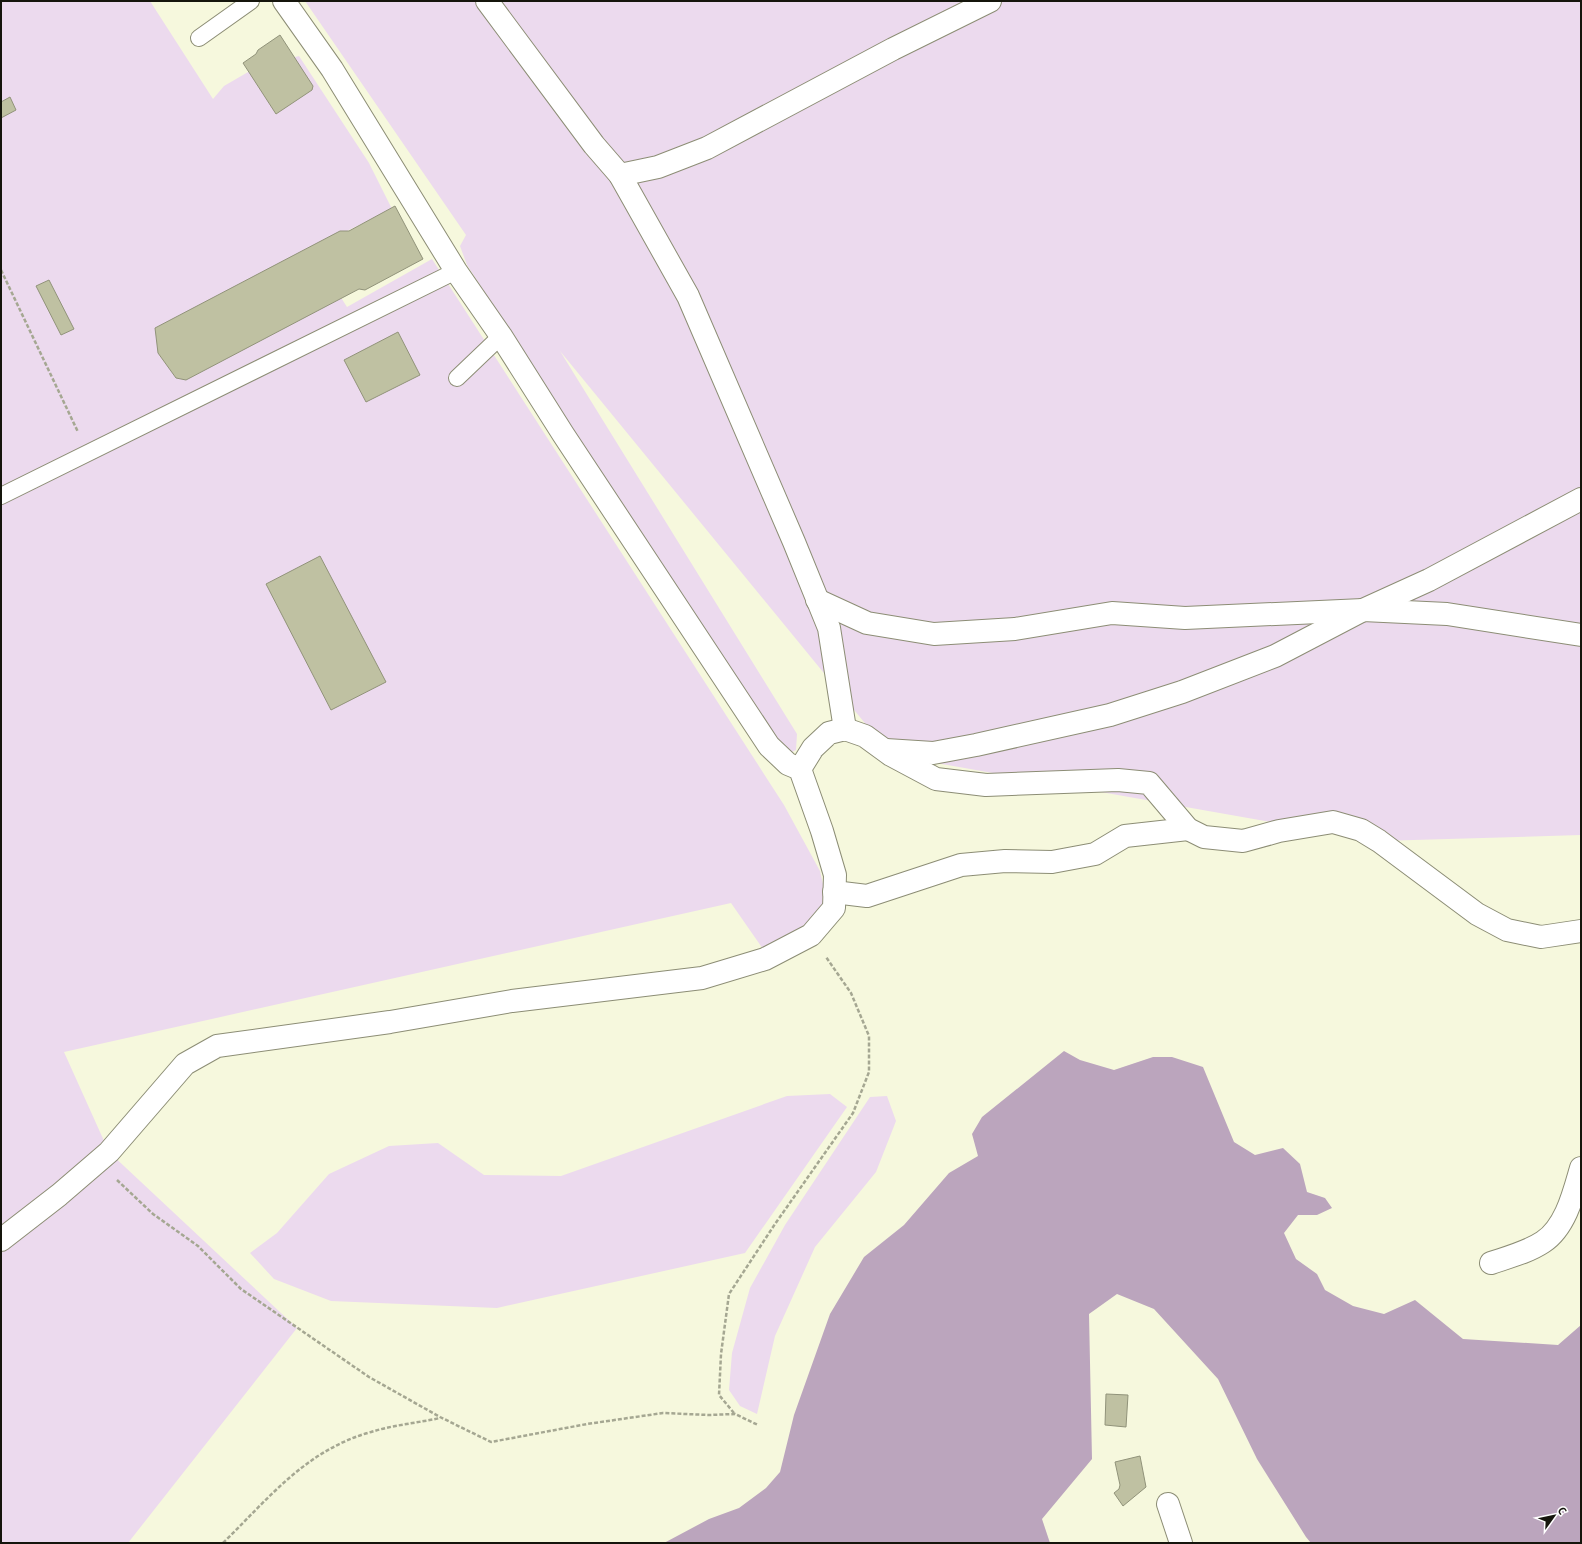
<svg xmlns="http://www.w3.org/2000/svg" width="1582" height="1544" font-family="'PT Sans',sans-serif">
	<rect width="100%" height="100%" fill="#f6f8dd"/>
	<g fill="#ecdaee">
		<path d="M1,1H150L213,99L224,86L255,68L299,56L369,163L392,209L310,249L347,307L432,259L784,805L820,871L825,893L821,912L802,928L763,949L731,903L64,1052L109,1152L297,1328L128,1543H1Z"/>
		<path d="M305,1H1581V835L1379,841L891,755L560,351L797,734L796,750L784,756L467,265L460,246L466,235Z"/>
		<path d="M830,1094L847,1107L745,1253L497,1308L331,1301L274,1279L250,1253L277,1233L329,1174L389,1146L438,1143L484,1175L561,1176L787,1096Z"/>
		<path d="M887,1096L896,1121L876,1172L815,1247L775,1336L757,1414L740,1406L729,1390L732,1353L750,1288L785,1225L870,1097Z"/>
	</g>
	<path fill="#bba5bd" d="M1064,1051L1080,1060L1114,1070L1153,1057H1172L1203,1067L1234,1142L1255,1155L1283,1148L1300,1164L1307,1192L1325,1198L1332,1208L1317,1215H1298L1284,1233L1296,1259L1317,1274L1325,1290L1353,1306L1384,1314L1415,1300L1463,1339L1558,1345L1581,1325V1543H1311L1306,1537L1257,1459L1218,1379L1154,1309L1117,1294L1089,1314L1092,1459L1042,1519L1050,1543H664L709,1519L739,1508L766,1488L780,1472L794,1415L830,1314L864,1257L904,1225L949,1173L978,1156L972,1134L982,1117Z"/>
	<g fill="#bfc1a2" stroke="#91937a">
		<path d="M280,35L313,86L312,90L276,114L243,63L256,54L258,50Z"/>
		<path d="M10,97L16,110L1,118V102Z"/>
		<path d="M395,206L423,259L365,290L359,289L186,380L176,378L158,353L155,328L340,231H349Z"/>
		<path d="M49,280L74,329L61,335L36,286Z"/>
		<path d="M398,332L420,375L366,402L344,360Z"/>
		<path d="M320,556L386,682L331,710L266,584Z"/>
		<path d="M1106,1394L1128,1395L1126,1427L1105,1425Z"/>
		<path d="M1140,1456L1146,1487L1123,1506L1114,1493L1119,1489L1120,1485L1115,1462Z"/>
	</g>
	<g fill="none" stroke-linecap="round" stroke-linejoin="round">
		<defs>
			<g id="service">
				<path d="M199,38L251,1"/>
				<path d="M457,378L501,336"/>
				<path d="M1,496L456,271"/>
			</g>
			<g id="minor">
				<path d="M487,1L594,145L620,175L688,296L794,542L829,628L845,729"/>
				<path d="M620,175L658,167L707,148L893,49L990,1"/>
				<path d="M817,600L867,623L934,634L1015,629L1112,613L1185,618L1363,610L1447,614L1581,635"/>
				<path d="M886,750L933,753L976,745L1110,715L1182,692L1275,656L1363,610L1429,580L1581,499"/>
				<path d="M800,769L813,748L829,733L845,729L865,736L891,755L936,779L986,785L1118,780L1149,783L1188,829L1204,837L1243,841L1279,831L1333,822L1361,830L1379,841L1477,914L1507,930L1541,937L1581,931"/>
				<path d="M834,892L867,896L961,865L1005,861L1052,862L1095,854L1125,836L1188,829"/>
				<path d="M1,1240L59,1195L109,1152L185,1064L217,1046L390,1022L512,1001L702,978L765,959L811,935L834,908L835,875L822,831L800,769L788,764L769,746L563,434L501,336L456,271L332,69L284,1"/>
				<path d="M1491,1263C1509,1257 1528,1252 1543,1242C1566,1227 1574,1192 1581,1168"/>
				<path d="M1168,1504L1181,1543"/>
			</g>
		</defs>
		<use href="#service" stroke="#8c8d75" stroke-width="18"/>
		<use href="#minor" stroke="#8c8d75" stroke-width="24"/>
		<g stroke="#a5a792" stroke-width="2.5" stroke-dasharray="4 2" stroke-linecap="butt">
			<path d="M1,270L78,432"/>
			<path d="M117,1180L153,1214L198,1246L241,1289L369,1377L440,1417L491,1442L587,1424L663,1413L709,1415L735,1414L758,1425"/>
			<path d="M734,1413L719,1395L721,1354L729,1294L775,1224L853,1113L869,1072V1036L851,993L826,957"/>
			<path d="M223,1543C269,1498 306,1450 371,1432C393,1425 417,1423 440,1418"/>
		</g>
		<use href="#service" stroke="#fff" stroke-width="16"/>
		<use href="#minor" stroke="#fff" stroke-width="22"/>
	</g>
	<rect width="1582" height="1544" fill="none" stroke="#15150c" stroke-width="4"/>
	<g transform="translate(1554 1516) rotate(57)" stroke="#ffffff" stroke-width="3" paint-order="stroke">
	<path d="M0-3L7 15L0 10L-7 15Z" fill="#15150c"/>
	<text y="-6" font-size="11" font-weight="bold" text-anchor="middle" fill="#15150c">С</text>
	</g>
</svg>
